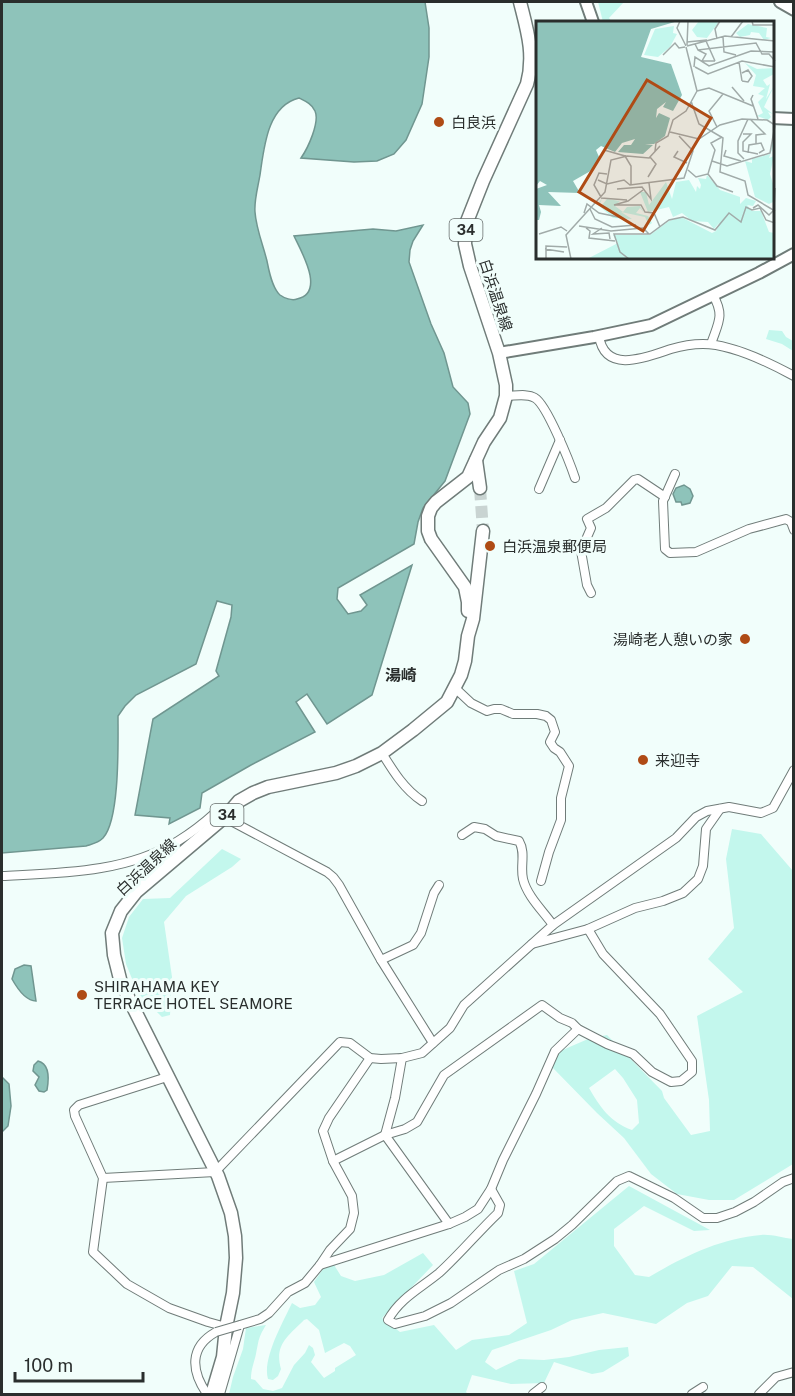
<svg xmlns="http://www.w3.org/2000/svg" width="795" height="1396" font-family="'Public Sans','Noto Sans JP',sans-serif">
	<rect width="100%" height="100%" fill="#f1fefb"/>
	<g fill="#c3f7ed" fill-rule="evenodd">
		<path d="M598,2H624L609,18L612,22H603Z"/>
		<path d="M769,330L782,331L786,337L793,341V351L782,344L766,339Z"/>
		<path d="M732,829L761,834L793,871V1164L734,1200H709L677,1194L651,1174L624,1138L597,1113L552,1067L558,1052L588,1039L607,1035L662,1091L664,1098L691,1135L710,1131L709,1100L697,1016L743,992L708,959L734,928L726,859ZM615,1069L623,1078L637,1100L639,1123L632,1130C610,1122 600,1107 589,1088Z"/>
		<path d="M222,849L241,859L232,867L186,896L164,922L172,977L170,1015L162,1017L148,1003L139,996L126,964L122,938L129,917L143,899L170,898Z"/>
		<path d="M629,1186L710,1230L694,1231L644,1206L614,1229V1246L635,1275L649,1277C683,1257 721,1238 761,1235C771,1234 783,1238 793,1239V1299L753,1267L732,1266L708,1296L687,1303L656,1324L603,1313L572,1320L551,1330L492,1350L485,1362L496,1370L519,1359L544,1360L569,1357L599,1350L628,1347L629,1356L603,1372L592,1374L554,1362L544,1383L511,1384L472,1375L466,1392L468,1394H229L233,1377L243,1349L246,1328L266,1325C258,1338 259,1340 256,1354C254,1363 251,1369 251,1379L255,1380L263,1389L273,1391L282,1388L294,1365L305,1353L309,1345L313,1348L315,1355L311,1362L324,1378L335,1371V1368L356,1355L350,1346L344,1343L325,1353L319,1330L307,1319L304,1320C288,1336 274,1345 281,1369L278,1376L273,1380L268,1379C262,1359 283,1322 292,1303L300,1308L315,1305L321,1297L314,1282L323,1269L334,1265L341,1276L355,1281L384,1275L423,1253L433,1265L382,1318L400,1332L434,1325L456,1350L472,1340L509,1335L527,1323L514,1271L534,1264Z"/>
	</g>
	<g fill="#8ec3ba" stroke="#709690" stroke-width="1.5">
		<path d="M2,2H425L429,28V57L422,104L406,140L394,154L377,161L354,162L301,158C308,148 320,122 315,111C312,104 305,101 299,98C267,106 264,148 260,175C258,187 254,200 255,212C256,228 263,245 267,261C269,271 272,288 280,295C284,298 292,301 297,299C326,293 301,251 294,236L373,229L396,231L423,225L413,241L410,250L409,262L431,324L444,353L453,387L468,403L470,414L445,481L423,508L418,522L414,544L338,588L337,599L348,614L361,611L367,605L360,595L412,565L372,695L327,724L307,694L296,702L315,732L251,765L202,793L200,808L169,824L170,818L135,815L153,719L219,676L216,671L231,617L232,605L217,601L196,664L136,695L125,706L118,716C118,743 120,820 103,838C98,843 92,844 86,846L2,853Z"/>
		<path d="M684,485L690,489L693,496L690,503L682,505L681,502H676L673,494L676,488Z"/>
		<path d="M24,965L31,966L36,1001C26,1001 17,988 12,979L15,969Z"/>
		<path d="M38,1061C50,1064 49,1079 47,1090L44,1092L39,1091L35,1085L39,1077L33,1071L34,1065Z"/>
		<path d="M2,1077L9,1084L11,1106L8,1126L2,1132Z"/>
	</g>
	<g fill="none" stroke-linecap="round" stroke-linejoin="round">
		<path stroke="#c9d4d2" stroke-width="12" stroke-dasharray="12 6" stroke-linecap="butt" d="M480,488L483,531"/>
		<defs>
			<g id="street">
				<path d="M599,336C605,375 647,357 671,349C681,346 693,344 703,344C730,344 770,363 794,376"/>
				<path d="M711,344C718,323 725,316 713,295"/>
				<path d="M506,396C515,396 527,393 535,398C547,405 570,463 575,478"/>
				<path d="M675,474L663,501L665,549L670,553L696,552L749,529L786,519L791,522L794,530"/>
				<path d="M539,489L560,440"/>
				<path d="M591,593L587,585L581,551L591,528L587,519L606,508L634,480L638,479L665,497"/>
				<path d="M455,688L471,703L487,711L494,709H501L513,714H537L546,716L551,720L555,732L550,742L554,748L560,752L569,766L561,798V820L549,852L541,881"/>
				<path d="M382,753C393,771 404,789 422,801"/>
				<path d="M462,835L474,827L485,829L496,836L519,841C526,853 520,866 523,879C527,896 543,911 553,925"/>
				<path d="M2,876C60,873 126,873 178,841C191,833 204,823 215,813L222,810L233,822L327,872L333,877L339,885L381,960L433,1043"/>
				<path d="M532,944L588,929L635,908L663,901L683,893L698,879L703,866L706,829L720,809"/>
				<path d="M381,960L413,945L421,933L434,893L439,885"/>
				<path d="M167,1077L79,1105L74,1110L75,1116L103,1178L93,1252L127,1284L169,1308L208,1322L226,1327"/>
				<path d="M385,1135L449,1224"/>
				<path d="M385,1135L395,1098L402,1058"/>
				<path d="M333,1161L385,1135L405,1129L417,1122L444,1075L542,1005L560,1018L572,1023L578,1029L607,1044L633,1054L652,1072L671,1082L681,1081L692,1072V1061L660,1014L603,954L588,929"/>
				<path d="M103,1178L215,1172L340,1042L350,1043L370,1058L381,1059L402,1058L422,1053L450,1028L464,1005L553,925L676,838L696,817L707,811L729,807L761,813L773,808L794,770"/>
				<path d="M491,1189L500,1205L498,1213C478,1232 460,1254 439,1273C421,1288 400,1298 388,1320L395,1324L425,1316L451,1303L499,1270L524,1259L555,1239L572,1225L617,1181L629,1176L674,1198L703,1218H717L735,1212L754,1202L783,1182L794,1178"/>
				<path d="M320,1265L449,1224L465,1217L478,1209L491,1189L503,1160L536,1094L555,1051L578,1029"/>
				<path d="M207,1394C191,1371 189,1347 216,1332"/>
				<path d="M220,1394L240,1325L260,1319L269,1313L288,1292L305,1283L320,1265L330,1250L350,1229L354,1213L352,1196L333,1161L323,1131L329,1118L370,1058"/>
				<path d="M533,1394L542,1387"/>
				<path d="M692,1394L703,1387"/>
				<path d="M759,1394L776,1377L794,1372"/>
			</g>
			<g id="secondary">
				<path d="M586,2L593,22"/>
				<path d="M780,2L794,10"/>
				<path d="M772,118L794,119"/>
				<path d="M499,353L594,337L651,325L759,273L794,254"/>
			</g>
			<g id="primary">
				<path d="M476,460L480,488"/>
				<path d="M468,611V602L465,587L431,539L428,531V516L431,508L436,502L468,477L484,442L500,418L506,396V385L499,353L470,266L465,244L466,224L483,181L527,84C535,54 527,30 520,2"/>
				<path d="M212,1394L223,1357L226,1327L233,1293L236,1258L235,1236L231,1213L218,1176L121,983L114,955L112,933L121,911L136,892L227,815L239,801L253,793L268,787L336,773L356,766L382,753L413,730L447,702L461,675L465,661L468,636L473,619L483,531"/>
			</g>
		</defs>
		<use href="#street" stroke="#707c79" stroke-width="10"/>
		<use href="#secondary" stroke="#707c79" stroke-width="14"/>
		<use href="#primary" stroke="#707c79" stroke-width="15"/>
		<use href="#street" stroke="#fff" stroke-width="8"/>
		<use href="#secondary" stroke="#fff" stroke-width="10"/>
		<use href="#primary" stroke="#fff" stroke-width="12"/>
		<defs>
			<path id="street-bridge" d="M216,1332L240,1325"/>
		</defs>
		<use href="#street-bridge" stroke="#707c79" stroke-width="10" stroke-linecap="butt"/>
		<use href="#street-bridge" stroke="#fff" stroke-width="8"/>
	</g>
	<g fill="#af4b15" stroke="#f1fefb" stroke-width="2">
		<circle cx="439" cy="122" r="6"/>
		<circle cx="490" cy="546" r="6"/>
		<circle cx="745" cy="639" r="6"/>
		<circle cx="643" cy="760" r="6"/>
		<circle cx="82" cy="995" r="6"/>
	</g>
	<g text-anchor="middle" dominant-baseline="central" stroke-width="6" stroke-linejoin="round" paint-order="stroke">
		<g fill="#f1fefb" stroke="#666c6b" stroke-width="1.5">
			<rect x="449.5" y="219" width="33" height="22" rx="4.5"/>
			<rect x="210.5" y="804" width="33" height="22" rx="4.5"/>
		</g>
		<g font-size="14" font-weight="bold" fill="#2a2e2d">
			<text x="466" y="230">34</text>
			<text x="227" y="815">34</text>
		</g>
		<g font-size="15" fill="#2a2e2d" stroke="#f1fefb" text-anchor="start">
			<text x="451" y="122">白良浜</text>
			<text x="502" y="546">白浜温泉郵便局</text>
			<text x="733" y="639" text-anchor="end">湯崎老人憩いの家</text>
			<text x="655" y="760">来迎寺</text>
			<text x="94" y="986">SHIRAHAMA KEY<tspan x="94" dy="17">TERRACE HOTEL SEAMORE</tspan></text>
		</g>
		<g font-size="15" fill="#2a2e2d" stroke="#f1fefb">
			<text transform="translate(496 295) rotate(72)">白浜温泉線</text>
			<text transform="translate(146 867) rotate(-43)">白浜温泉線</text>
		</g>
		<g font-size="16" font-weight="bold" fill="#2a2e2d" stroke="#f1fefb">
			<text x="401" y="675">湯崎</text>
		</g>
	</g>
	<g transform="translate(536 21)">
		<rect width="238" height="238" fill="#f1fefb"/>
		<path d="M163,0H181L182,2L171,17L161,16L156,9ZM212,3L231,7L230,16L235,17L228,19L223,12L215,11L214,14L204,16L200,12ZM138,5L137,12L141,13L134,26L122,36L108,34L119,8ZM209,42L221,48L238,47V53L227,59L231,65L234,63L230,78L238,65L228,86L237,93L232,91L235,96L232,99L221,95L227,92L222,81L228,75L222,73L229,67L217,65L220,54ZM238,115L239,116L238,123L233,137L238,135L234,153L238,166L237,181L233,183L219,176L209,140L216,142V138L234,133ZM171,154L184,169L204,176V183L210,177L220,180L217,185L211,184L216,190H225L233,211L238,212V238H51L82,222L77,214H114L133,200L145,196L176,212L180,210L183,202L178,208L172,201L156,200L146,192L137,196L133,186L112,191L104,171H110L113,184L130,161L136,178L140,161L153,159L160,171L161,165L164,168L165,164L162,157L170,158ZM66,178L64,182L66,184L71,178L84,180L79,185L87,191L91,186L104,185L108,192L104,187L100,192L112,195L116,202L113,204L109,196L85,191L96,198L77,197L61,183Z" fill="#c3f7ed"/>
		<path d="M0,0H142L115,8L105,36L135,43L146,74L137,90L127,86L130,81L121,88L120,97L123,92L134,97L129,115L118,123H109L117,124L107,133L82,131L88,124H95L99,118L86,122L79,131L65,125L60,129L63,136L58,148L37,160L44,172L12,171L25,185L3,184L5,191L3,199H0V168L11,164L4,160L0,165Z" fill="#8ec3ba"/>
		<path fill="none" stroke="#a1aba9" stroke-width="1.5" d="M144,0L141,7L150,25M216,0L217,4H239M187,16L188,31L200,34M195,16L207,0M181,18L179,8L184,0M170,20L179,40M151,21L171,19M159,23L162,29L220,22L226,33H233L239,40M151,24L152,0M151,25L189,15L239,20M162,29L170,33L166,40H179M127,34L139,22L143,27L149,26M203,41L206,60M158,46L159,36L173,45L215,30L239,31M159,46L172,53L206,40L239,46M206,60L212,61L216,55L212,49L206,52M196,66L208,80M161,70L173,67L217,85M217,74L215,78L222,98M155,80L163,103L187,117L184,151L209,160L212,174L239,190M214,98L229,113L220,114V123M181,106L173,90L187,73M134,111L163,118L184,104L206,98L231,99L239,104M207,113H215L207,121V130L222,133M68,129L89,135L95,145V164M190,129L188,135L205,140M119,130L120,122L132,115L137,99L150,90L161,70L150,26M142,130L138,136L151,142M212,132L213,124L225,122L228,129L223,132M208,138L202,132V120L212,98M176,140L191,145L234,132L239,104M152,149L160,156L172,153L179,129L175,122L186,116M172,153L181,165L197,171M112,156L120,143L114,136M62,159L71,163L88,159L94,164L148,157L157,130L143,115M81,168L106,166L115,178L113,162M107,169L92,180L78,184H105L109,191L118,192L124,206M65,176L58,164L63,152L71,153M65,177L91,179M217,187L222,184L233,194L237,190M238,187L239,167M54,188L59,198L76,206L100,204M48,192L51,183L63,192L87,197M43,205L75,210L107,207L113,213M50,207L54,210L53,217L79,220M66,207L57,213L73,212L74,218M3,213L25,206L31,210M9,228L28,231M10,238V225L31,226M35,238L30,214L69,171L75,139L91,135L113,137L124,125M93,238L84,231L78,213H114L133,199L147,196L179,209L193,192L205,201L210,186L216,189L224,187L230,199L239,202"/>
		<path fill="#af4b15" fill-opacity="0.15" stroke="#af4b15" stroke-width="3" d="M111,59L175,97L107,210L43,171Z"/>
		<rect width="238" height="238" fill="none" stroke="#2a2e2d" stroke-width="3"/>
	</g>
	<rect width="795" height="1396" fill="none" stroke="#2a2e2d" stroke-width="6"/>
	<path d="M15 1372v9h128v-9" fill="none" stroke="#2a2e2d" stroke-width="3"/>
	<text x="24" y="1372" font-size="18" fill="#2a2e2d" stroke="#f1fefb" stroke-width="4.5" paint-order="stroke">100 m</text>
</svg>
